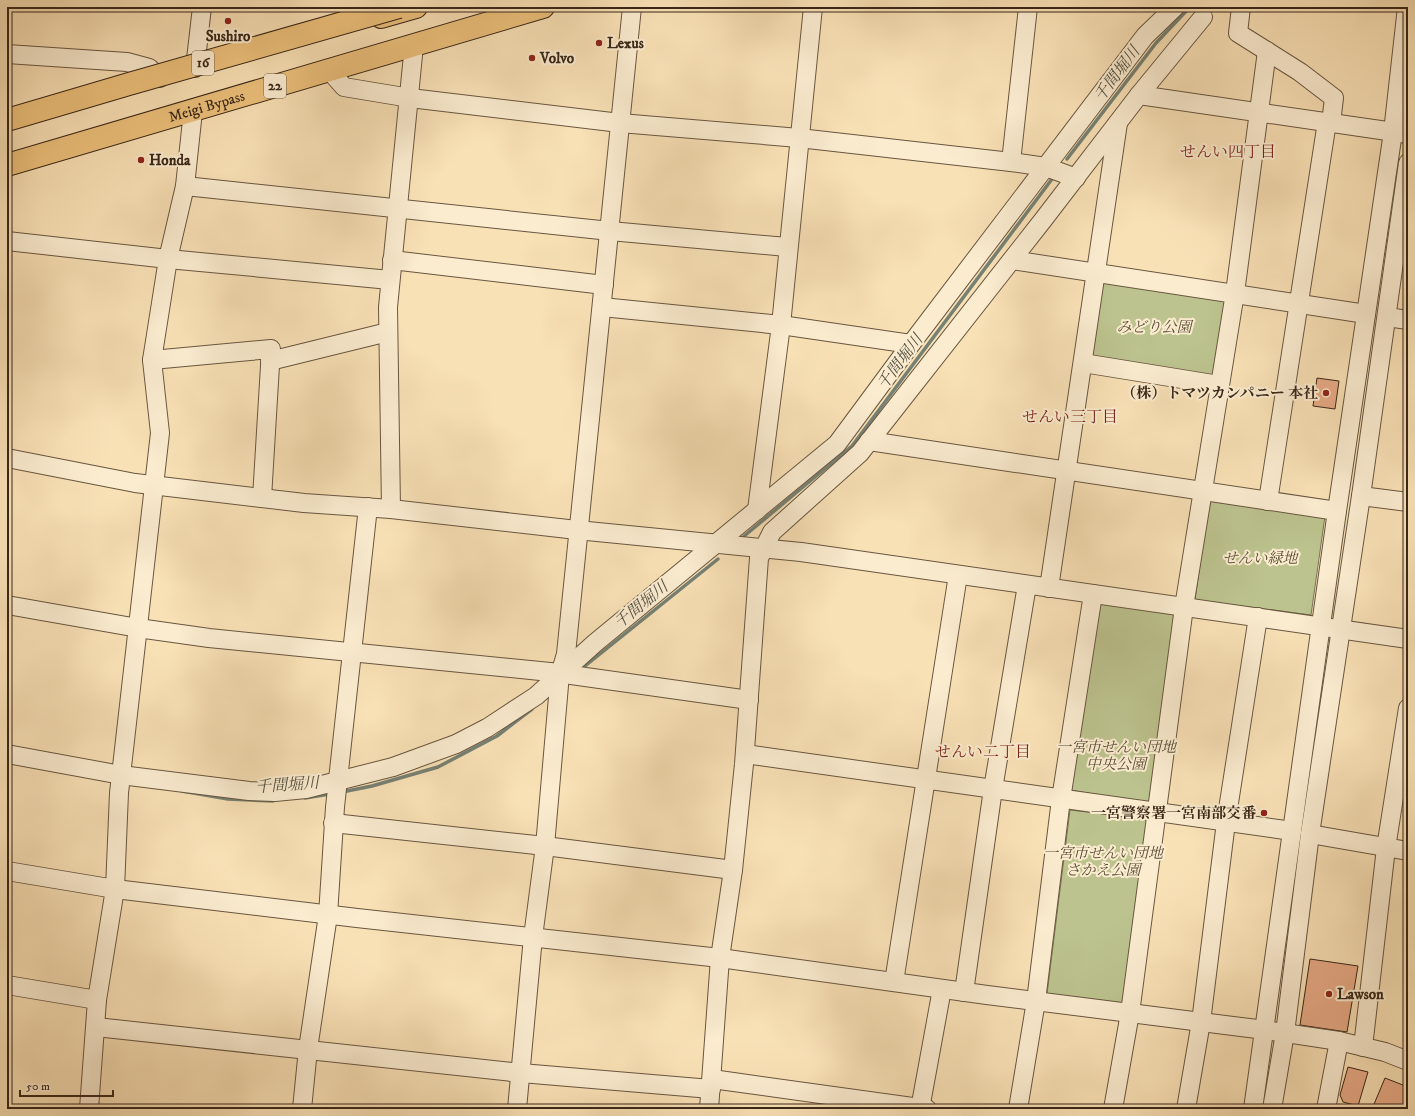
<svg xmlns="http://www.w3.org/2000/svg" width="1415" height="1116" font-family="'IM FELL DW Pica','Noto Serif JP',serif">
	<rect width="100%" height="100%" fill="#f9e1b6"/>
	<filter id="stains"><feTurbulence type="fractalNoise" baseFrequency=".005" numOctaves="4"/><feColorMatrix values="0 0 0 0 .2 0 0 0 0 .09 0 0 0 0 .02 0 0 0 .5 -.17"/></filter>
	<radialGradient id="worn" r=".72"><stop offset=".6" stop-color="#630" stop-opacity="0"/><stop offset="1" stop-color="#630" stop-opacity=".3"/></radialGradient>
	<g fill="#bcc38e" stroke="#7a7553">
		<path d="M1103,278L1228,297L1213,377L1091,358Z"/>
		<path d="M1209,501L1325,516L1311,615L1195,600Z"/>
		<path d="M1100,604L1176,613L1149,804L1071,790Z"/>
		<path d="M1070,810L1148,819L1122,1012L1047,994Z"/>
	</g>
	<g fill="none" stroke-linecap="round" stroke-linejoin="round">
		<g stroke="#768174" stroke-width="3.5">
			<path d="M1067,159L1156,43L1190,7"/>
			<path d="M743,537L852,446L1052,179"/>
			<path d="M580,670L718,559"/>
			<path d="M182,791L228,799L273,801"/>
			<path d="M342,792L372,786L438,767L497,736L532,709"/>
			<path d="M305,798L330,794"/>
		</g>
	</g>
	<g fill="#e7aa86" stroke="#392718">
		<path d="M1317,378L1339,381L1335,409L1313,406Z"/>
		<path d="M1310,959L1358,966L1347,1032L1300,1025Z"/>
		<path d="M1348,1067L1368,1072L1358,1106L1343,1102L1340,1095Z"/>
		<path d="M1385,1078L1408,1087V1109H1372Z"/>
	</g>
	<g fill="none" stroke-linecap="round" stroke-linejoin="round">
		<defs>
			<g id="minor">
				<path d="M1241,7L1238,33L1300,72L1334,98L1331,123"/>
				<path d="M7,54L127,62L149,68L160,78"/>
				<path d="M195,68L202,7"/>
				<path d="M329,70L344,87L410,98L620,123L799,138L1011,162L1046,167L1076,178"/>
				<path d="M1139,95L1408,134"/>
				<path d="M193,111L185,186L168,259L152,360L271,349L262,498"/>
				<path d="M1011,162L1028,7"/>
				<path d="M185,186L610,231L787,247"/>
				<path d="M7,241L168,259L390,280"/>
				<path d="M392,260L604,285"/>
				<path d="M1012,260L1366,314"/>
				<path d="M602,307L781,325L911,344"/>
				<path d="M1387,317L1408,320"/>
				<path d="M270,361L388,332"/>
				<path d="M1083,363L1219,385"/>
				<path d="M869,441L1337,511"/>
				<path d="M7,458L135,483L304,503L391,509L577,530L801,552L1408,639"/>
				<path d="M1361,496L1408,502"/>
				<path d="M1268,501L1327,122"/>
				<path d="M391,509L388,307L414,45"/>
				<path d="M757,510L781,325L813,7"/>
				<path d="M1049,588L1118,123"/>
				<path d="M7,605L138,628L209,638L550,672L749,700"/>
				<path d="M7,754L121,775L249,791L275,792L306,789L393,767L456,744L487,728L536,696L595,643L837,444L911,344L1145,36L1175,7"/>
				<path d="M745,754L1292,831"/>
				<path d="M333,823L545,846L733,870"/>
				<path d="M1310,834L1408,851"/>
				<path d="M7,871L115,889L357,918L720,958L987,995L1265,1030L1339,1041L1385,1052L1408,1061"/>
				<path d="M894,982L958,575"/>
				<path d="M7,985L97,1000"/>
				<path d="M964,992L993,789L1027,585"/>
				<path d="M96,1027L521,1073L711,1089"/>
				<path d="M1363,1047L1386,848L1408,708"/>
				<path d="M712,1079L927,1109"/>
				<path d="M89,1109L97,1000L115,889L119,793L160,433L152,360"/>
				<path d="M302,1109L308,1049L328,915L335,807L368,507"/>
				<path d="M517,1109L533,937L545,846L560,674L566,654L632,7"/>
				<path d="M709,1109L720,958L733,870L744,764L759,558L772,532L860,453L1043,220L1139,95L1203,17"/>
				<path d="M920,1109L942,989"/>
				<path d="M1018,1109L1036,1001L1061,799L1093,594"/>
				<path d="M1113,1109L1130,1013L1184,607L1235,293L1267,51"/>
				<path d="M1186,1109L1201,1022L1226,822L1258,617"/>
				<path d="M1253,1109L1337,511L1393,132L1407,7"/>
				<path d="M1272,1109L1285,1033L1310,834L1361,496L1408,163"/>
				<path d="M1326,1109L1339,1041"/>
			</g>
			<g id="highway">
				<path d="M381,17L416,7"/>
				<path id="s1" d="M7,165L543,7"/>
			</g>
		</defs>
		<use href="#minor" stroke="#695640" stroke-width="20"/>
		<use href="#highway" stroke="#392718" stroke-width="24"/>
		<use href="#minor" stroke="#fbecd0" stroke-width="18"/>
		<use href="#highway" stroke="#ecc07b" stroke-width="22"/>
		<defs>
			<path id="highway-bridge" d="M7,120L129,84L399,7"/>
		</defs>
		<use href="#highway-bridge" stroke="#392718" stroke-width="24" stroke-linecap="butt"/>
		<use href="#highway-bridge" stroke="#ecc07b" stroke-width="22"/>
	</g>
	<g fill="#8f2418" stroke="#fbecd0" stroke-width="1.5">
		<circle cx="228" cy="21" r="4"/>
		<circle cx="599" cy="43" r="4"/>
		<circle cx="532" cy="58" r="4"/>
		<circle cx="141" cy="160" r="4"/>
		<circle cx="1326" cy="393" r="4"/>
		<circle cx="1264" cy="813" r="4"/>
		<circle cx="1329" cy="994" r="4"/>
	</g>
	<g text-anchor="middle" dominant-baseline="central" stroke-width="4" stroke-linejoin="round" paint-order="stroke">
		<g fill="#fbecd0" stroke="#73624f" stroke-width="1">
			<rect x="192" y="51" width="22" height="24" rx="3"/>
			<rect x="264" y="74" width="22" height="24" rx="3"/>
		</g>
		<g font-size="14" font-weight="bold" fill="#392718">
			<text x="203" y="63">16</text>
			<text x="275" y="86">22</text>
		</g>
		<g font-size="15" font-weight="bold" fill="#392718" stroke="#fbecd0" text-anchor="start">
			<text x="228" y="36" text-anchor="middle">Sushiro</text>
			<text x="607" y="43">Lexus</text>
			<text x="540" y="58">Volvo</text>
			<text x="149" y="160">Honda</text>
			<text x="1318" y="393" text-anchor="end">（株）トマツカンパニー 本社</text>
			<text x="1256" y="813" text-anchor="end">一宮警察署一宮南部交番</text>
			<text x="1337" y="994">Lawson</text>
		</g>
		<g font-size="15" fill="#392718" stroke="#fbecd0">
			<text stroke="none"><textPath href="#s1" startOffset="208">Meigi Bypass</textPath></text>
		</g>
		<g font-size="15" font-style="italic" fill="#5a4e36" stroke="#fbecd0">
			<text x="1154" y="327">みどり公園</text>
			<text x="1260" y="558">せんい緑地</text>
			<text x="1116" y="747">一宮市せんい団地<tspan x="1116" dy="17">中央公園</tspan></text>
			<text x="1103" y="853">一宮市せんい団地<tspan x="1103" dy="17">さかえ公園</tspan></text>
		</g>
		<g font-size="16" font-style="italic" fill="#575446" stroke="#fbecd0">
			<text transform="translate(1117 74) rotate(-53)">千間堀川</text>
			<text transform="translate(900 362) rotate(-53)">千間堀川</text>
			<text transform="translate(641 605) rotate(-39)">千間堀川</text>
			<text transform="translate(287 785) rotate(-4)">千間堀川</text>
		</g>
		<g font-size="16" fill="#7a1f14" stroke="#fbecd0">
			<text x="1228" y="152">せんい四丁目</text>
			<text x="1070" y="417">せんい三丁目</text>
			<text x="983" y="752">せんい二丁目</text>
		</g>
	</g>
	<rect width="1415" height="1116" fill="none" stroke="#f9e1b6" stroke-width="24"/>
	<rect x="8" y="8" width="1399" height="1100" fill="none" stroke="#392718" stroke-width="2"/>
	<rect x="12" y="12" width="1391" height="1092" fill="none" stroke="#392718"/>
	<path d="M20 1090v6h93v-6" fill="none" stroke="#392718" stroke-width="2"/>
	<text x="26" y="1090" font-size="12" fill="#392718" stroke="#fbecd0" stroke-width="3" paint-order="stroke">50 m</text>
	<rect width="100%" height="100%" filter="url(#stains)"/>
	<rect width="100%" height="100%" fill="url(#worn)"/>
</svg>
